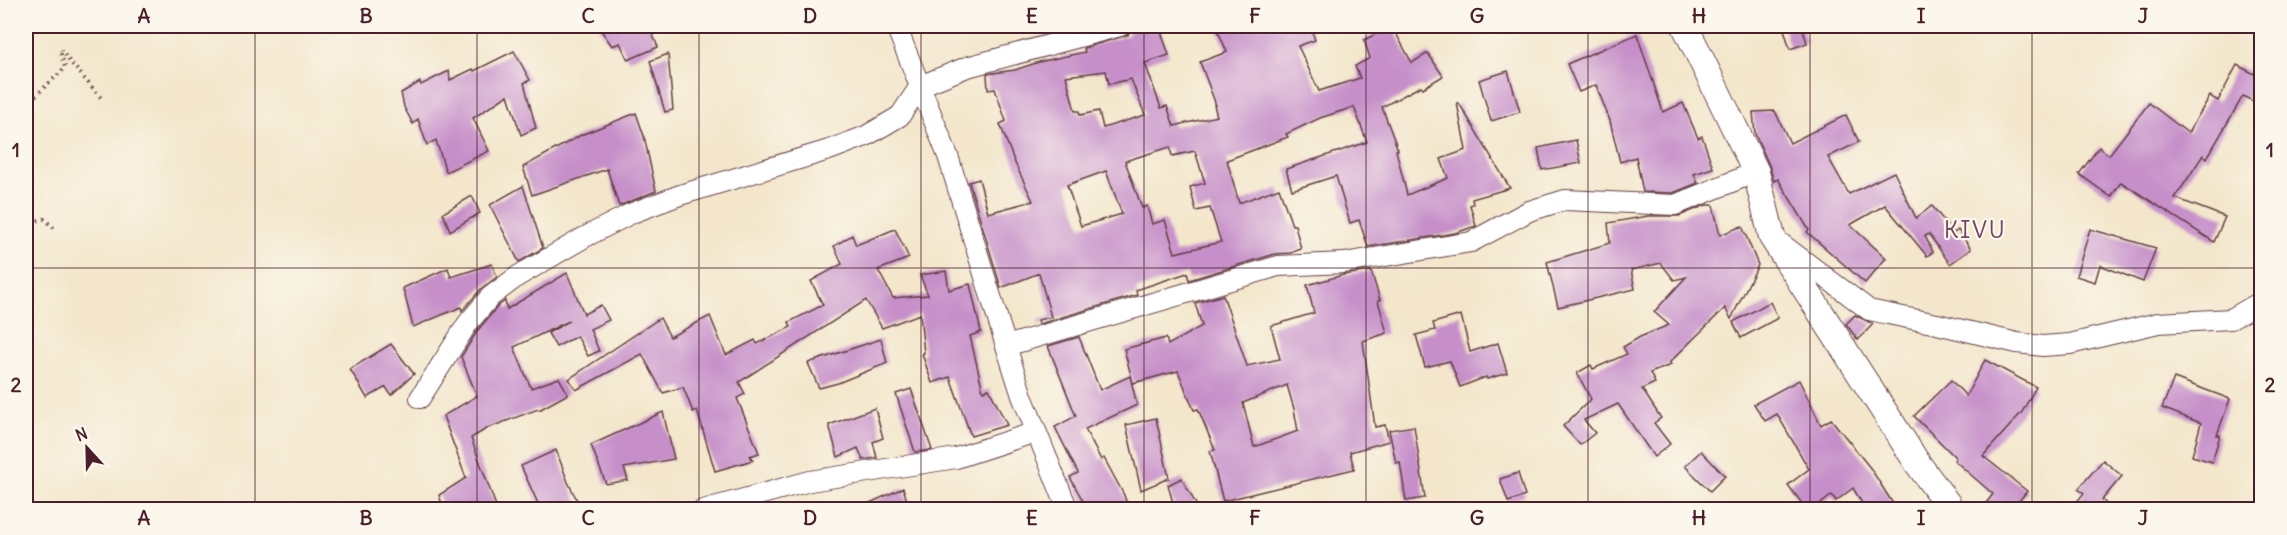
<svg xmlns="http://www.w3.org/2000/svg" width="2287" height="535" font-family="Delius,sans-serif">
	<rect width="100%" height="100%" fill="#fbf7ec"/>
	<filter id="ink" filterUnits="userSpaceOnUse"><feTurbulence type="fractalNoise" baseFrequency=".0167" numOctaves="2"/><feDisplacementMap in="SourceGraphic" scale="12" xChannelSelector="R" yChannelSelector="G"/><feConvolveMatrix kernelMatrix="1 2 1 2 8 2 1 2 1" color-interpolation-filters="sRGB"/></filter>
	<filter id="wash" filterUnits="userSpaceOnUse"><feTurbulence type="fractalNoise" baseFrequency=".008" numOctaves="4" result="noise"/><feDisplacementMap in="SourceGraphic" scale="24" xChannelSelector="R" yChannelSelector="G"/><feGaussianBlur stdDeviation="1.35" result="paint"/><feColorMatrix in="noise" values="0 0 0 0 0 0 0 0 0 0 0 0 0 0 0 0 0 1.4 0 .05"/><feComposite in="paint" operator="in"/></filter>
	<g filter="url(#wash)">
		<rect width="100%" height="100%" fill="#f3e6cb"/>
		<g id="blocks">
			<g fill="#c68fc9" fill-rule="evenodd">
				<path d="M598,26H654L650,28L658,47L628,60L620,43L612,46Z"/>
				<path d="M1132,26H1159L1169,55L1145,63L1161,108L1167,106L1174,126L1217,116L1214,105H1216L1200,62L1227,52L1216,26H1310L1315,40L1298,46L1319,91L1360,78L1355,66L1370,58L1364,40L1392,26L1412,63L1428,53L1443,76L1423,88L1421,86L1382,107L1398,150H1396L1407,195L1448,178L1441,159L1466,150L1457,103H1459L1510,188L1472,199L1473,204L1470,205L1476,226L1455,233L1368,247L1359,220L1350,223L1336,176L1292,190L1286,169L1367,142L1354,107L1320,118L1286,134L1288,137L1227,160L1239,203L1279,188L1292,225H1295L1301,249L1290,253L1275,254L1189,280L1187,273L1136,290L1137,295L1039,324L1038,320L1051,317L1039,273L1001,288L969,182L979,179L988,213L1033,201L1014,161L1000,124L1006,121L995,89L988,90L987,74L1015,70L1039,62L1085,52L1084,48L1128,35ZM1106,71L1109,84L1131,79L1145,115L1103,128L1099,111L1080,115L1079,111H1075L1066,76ZM1170,147L1172,156L1195,151L1205,183L1190,187L1196,211L1210,208L1221,242L1175,253L1165,220L1152,224L1147,206L1142,208L1125,161ZM1106,171L1122,214L1081,226L1067,185Z"/>
				<path d="M1783,26H1802L1807,43L1790,49Z"/>
				<path d="M1637,34L1663,112L1683,103L1698,138L1702,136L1713,168L1694,174L1698,183L1673,193L1643,192L1636,157L1620,162L1610,121L1596,85L1579,92L1567,64Z"/>
				<path d="M514,51L530,80L524,83L536,128L521,135L508,95L473,118L489,151L446,172L436,140L427,145L418,119L413,124L404,107L401,93L420,82L421,85L449,71L450,80L473,69L474,71Z"/>
				<path d="M668,54L673,110L665,112L650,61Z"/>
				<path d="M2237,65L2262,78V106L2243,96L2207,158L2203,155L2175,198L2225,217L2214,242L2121,182L2111,197L2079,174L2099,147L2109,155L2149,103L2188,133L2210,96L2218,101Z"/>
				<path d="M1508,71L1520,112L1491,121L1479,80Z"/>
				<path d="M1775,111L1790,143L1846,115L1859,142L1828,157L1849,194L1894,172L1916,218L1932,206L1954,233L1958,230L1971,249L1950,264L1929,234L1925,236L1933,252L1927,256L1885,205L1850,225L1886,258L1865,283L1807,232L1809,230L1778,179L1774,181L1769,165L1755,134L1753,112Z"/>
				<path d="M636,113L644,136L656,191L619,206L607,169L532,195L523,167L581,135Z"/>
				<path d="M1576,140L1581,163L1542,170L1538,148Z"/>
				<path d="M523,186L543,248L519,262L490,205Z"/>
				<path d="M472,196L480,213L450,231L443,213Z"/>
				<path d="M1706,205H1713L1720,235L1742,226L1758,265L1731,319L1725,308L1670,362L1671,365L1650,373L1655,383L1642,389L1661,418L1654,423L1670,444L1654,457L1618,404L1584,420L1595,433L1580,445L1563,426L1591,399L1577,373L1591,365L1593,369L1627,354L1623,347L1640,337L1669,325L1654,312L1686,277L1674,280L1661,263L1631,270L1635,289L1558,307L1547,262L1610,243L1608,223L1648,216H1679Z"/>
				<path d="M895,229L909,258L878,270L893,298L928,295L920,275L946,271L949,290L970,284L981,332L970,336L983,391L989,389L1007,425L971,436L950,377L932,383L922,354L924,353L920,314L882,328L866,300L739,382L745,394L737,398L759,453L750,456L753,460L715,471L697,410L693,412L683,387L663,393L642,354L576,390L569,379L660,318L670,337L710,316L726,355L755,340L757,344L791,327L789,322L823,305L811,281L842,264L834,246L852,235L856,245Z"/>
				<path d="M2090,229L2156,248L2143,282L2100,265L2095,282L2076,276Z"/>
				<path d="M492,264L497,277L481,289L462,311L461,307L413,327L403,288L448,268L451,277Z"/>
				<path d="M1371,271L1380,300L1378,301L1387,333L1363,341L1375,427L1385,425L1389,441L1350,452L1354,469L1223,501L1210,451L1215,450L1198,409L1194,410L1178,371L1133,383L1124,349L1166,338L1168,345L1202,326L1195,303L1223,295L1247,366L1280,359L1271,326L1314,313L1307,285L1343,275ZM1287,385L1294,409L1298,431L1254,447L1243,403Z"/>
				<path d="M567,273L584,314L601,305L609,320L590,329L599,351L588,356L577,336L556,347L548,333L569,321L514,347L531,388L559,378L568,394L539,410L538,409L488,428L471,438L496,506L486,510H444L439,495L466,478L443,416L477,396L461,357L478,330L498,306L505,301L507,309Z"/>
				<path d="M1770,302L1778,318L1741,338L1733,322Z"/>
				<path d="M1461,315L1470,352L1498,343L1507,373L1487,379L1486,377L1460,387L1450,361L1425,367L1416,335L1435,330L1433,323Z"/>
				<path d="M1855,315L1873,324L1858,340L1846,324Z"/>
				<path d="M1079,337L1100,390L1130,376L1137,405L1085,429L1101,460L1104,458L1124,495L1129,510H1088L1070,477L1078,473L1055,427L1076,416L1048,346Z"/>
				<path d="M881,339L887,363L838,383L819,388L808,363Z"/>
				<path d="M391,344L414,374L391,395L386,387L367,398L350,369Z"/>
				<path d="M1985,360L2036,387L2022,412L1983,456L2027,491L2012,510H1981L1993,494L1954,460L1956,458L1914,416L1951,380L1966,396Z"/>
				<path d="M2174,378L2230,399L2217,435H2220L2212,462L2192,456L2201,423L2162,408Z"/>
				<path d="M1799,380L1821,425L1831,419L1871,469L1897,510H1866L1853,488L1836,501L1832,495L1813,510H1807L1788,485L1809,469L1777,414L1765,421L1754,404Z"/>
				<path d="M911,389L932,450L915,452L896,394Z"/>
				<path d="M875,408L883,438L873,442L877,458L863,460L858,448L838,457L829,425Z"/>
				<path d="M663,412L674,459L624,468L628,480L606,484L591,445Z"/>
				<path d="M1156,418L1169,478L1141,490L1126,425Z"/>
				<path d="M1414,426L1425,498L1406,501L1400,462L1396,463L1389,430Z"/>
				<path d="M556,450L568,482L582,510H541L521,466Z"/>
				<path d="M1701,451L1725,476L1710,491L1685,466Z"/>
				<path d="M2103,460L2122,476L2102,500L2114,510H2070L2084,493L2078,489Z"/>
				<path d="M1518,473L1525,496L1508,502L1500,479Z"/>
				<path d="M1182,478L1199,510H1175L1168,485Z"/>
				<path d="M903,488L910,510H854Z"/>
			</g>
		</g>
	</g>
	<g filter="url(#ink)">
		<use href="#blocks" fill-opacity="0" stroke="#633d43" stroke-width="1.5"/>
		<g fill="none" stroke-linecap="round" stroke-linejoin="round">
			<defs>
				<g id="minor">
					<path d="M896,26L948,156L1006,346"/>
					<path d="M1779,242L1869,310L1937,324L2017,343L2043,346L2070,344L2158,323L2231,319L2262,301"/>
					<path d="M420,398L468,323L490,297L518,276L585,237L632,213L680,195L829,150L866,136L900,116L920,86L967,67L1120,26"/>
					<path d="M703,510L810,481L956,458L1036,432"/>
					<path d="M1068,510L1022,396L1006,346L1278,266L1344,263L1471,242L1529,211L1565,200L1675,205L1756,172"/>
				</g>
				<path id="tertiary" d="M1685,26L1756,172L1772,237L1918,464L1952,510"/>
			</defs>
			<use href="#minor" stroke="#633d43" stroke-width="22"/>
			<use href="#tertiary" stroke="#633d43" stroke-width="28"/>
			<g stroke="#633d43" stroke-width="4" stroke-dasharray="1.5 4.5" stroke-linecap="butt">
				<path d="M26,103L31,100L65,68L60,50L102,99"/>
				<path d="M26,186H29"/>
				<path d="M26,223L44,219L54,228"/>
			</g>
			<use href="#minor" stroke="#fff" stroke-width="20"/>
			<use href="#tertiary" stroke="#fff" stroke-width="26"/>
		</g>
	</g>
	<path fill="none" stroke="#4a1f2b" stroke-width="1.5" stroke-opacity="0.55" d="M255,26V510M477,26V510M699,26V510M921,26V510M1144,26V510M1366,26V510M1588,26V510M1810,26V510M2032,26V510M26,268H2262"/>
	<g text-anchor="middle" dominant-baseline="central" stroke-width="4.5" stroke-linejoin="round" paint-order="stroke">
		<g font-size="24" letter-spacing="1.5" fill="#754662" stroke="#fbf7ec">
			<text x="1975" y="229">KIVU</text>
		</g>
	</g>
	<rect width="2287" height="535" fill="none" stroke="#fbf7ec" stroke-width="66"/>
	<g transform="translate(87 448) rotate(338)" stroke="#fbf7ec" stroke-width="4.5" paint-order="stroke">
	<path d="M0-4.5L10 22L0 15L-10 22Z" fill="#4a1f2b"/>
	<text y="-9" font-size="16" font-weight="bold" text-anchor="middle" fill="#4a1f2b">N</text>
	</g>
	<rect x="33" y="33" width="2221" height="469" fill="none" stroke="#4a1f2b" stroke-width="2"/>
	<g font-size="20" text-anchor="middle" font-weight="bold" fill="#4a1f2b">
		<text x="144" y="23">A</text>
		<text x="366" y="23">B</text>
		<text x="588" y="23">C</text>
		<text x="810" y="23">D</text>
		<text x="1032" y="23">E</text>
		<text x="1255" y="23">F</text>
		<text x="1477" y="23">G</text>
		<text x="1699" y="23">H</text>
		<text x="1921" y="23">I</text>
		<text x="2143" y="23">J</text>
		<text x="16" y="157">1</text>
		<text x="2270" y="157">1</text>
		<text x="16" y="392">2</text>
		<text x="2270" y="392">2</text>
		<text x="144" y="525">A</text>
		<text x="366" y="525">B</text>
		<text x="588" y="525">C</text>
		<text x="810" y="525">D</text>
		<text x="1032" y="525">E</text>
		<text x="1255" y="525">F</text>
		<text x="1477" y="525">G</text>
		<text x="1699" y="525">H</text>
		<text x="1921" y="525">I</text>
		<text x="2143" y="525">J</text>
	</g>
</svg>
